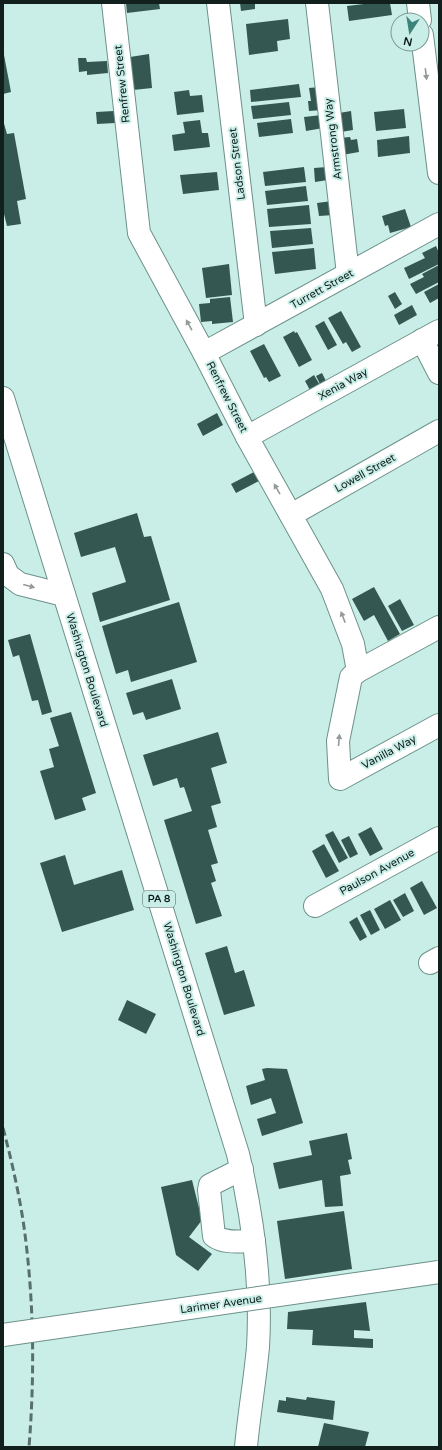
<svg xmlns="http://www.w3.org/2000/svg" width="442" height="1450" font-family="'Varela Round',sans-serif">
	<rect width="100%" height="100%" fill="#c8eee7"/>
	<g fill="#355751">
		<path d="M126,3H159L160,9L127,13Z"/>
		<path d="M240,3H255V9L241,11Z"/>
		<path d="M372,3H390L392,15L349,21L347,6Z"/>
		<path d="M288,19L290,39L277,41L278,51L249,55L246,24Z"/>
		<path d="M149,54L152,88L133,90L130,57Z"/>
		<path d="M4,55L11,92L3,94V56Z"/>
		<path d="M78,58H86L87,62L107,61L108,73L87,75V71L79,72Z"/>
		<path d="M299,84L301,97L251,102L250,90Z"/>
		<path d="M320,87L322,110L309,111L308,101H311L309,88Z"/>
		<path d="M189,90L190,96L202,95L204,112L177,115L174,92Z"/>
		<path d="M289,102L291,115L253,119L251,106Z"/>
		<path d="M404,109L406,128L376,131L374,112Z"/>
		<path d="M114,111L115,123L97,124L96,112Z"/>
		<path d="M351,111L353,130L341,132L339,113Z"/>
		<path d="M322,115L323,128L306,131L304,117Z"/>
		<path d="M291,119L293,133L259,137L257,123Z"/>
		<path d="M3,120L7,134L14,133L26,199L17,201L21,224L7,226L3,210Z"/>
		<path d="M200,120L202,133H208L210,147L174,151L172,135L185,133L183,122Z"/>
		<path d="M409,136L410,153L378,157L377,140Z"/>
		<path d="M350,137L351,140L357,139L359,152L342,155L339,138Z"/>
		<path d="M304,167L306,182L265,186L263,172Z"/>
		<path d="M327,167L328,180L315,182L314,168Z"/>
		<path d="M217,172L219,190L183,194L180,175Z"/>
		<path d="M306,186L308,201L267,205L265,191Z"/>
		<path d="M332,201L334,215L319,216L317,203Z"/>
		<path d="M309,205L311,224L269,227L267,209Z"/>
		<path d="M405,209L411,227L390,233L388,225L385,226L382,216Z"/>
		<path d="M311,228L313,244L272,248L270,231Z"/>
		<path d="M436,246L439,253V264L409,279L404,268L425,258L422,253Z"/>
		<path d="M314,248L316,269L275,274L272,252Z"/>
		<path d="M229,264L232,295L206,298L202,268Z"/>
		<path d="M439,265V282L416,294L410,284L424,277L422,274Z"/>
		<path d="M439,284V298L430,303L424,292Z"/>
		<path d="M395,292L402,304L395,309L388,296Z"/>
		<path d="M230,297L233,322L212,324V321L201,322L199,304L210,303V299Z"/>
		<path d="M412,305L417,315L399,325L394,315Z"/>
		<path d="M341,311L361,347L352,352L346,342L343,344L328,318Z"/>
		<path d="M324,321L337,345L328,350L315,326Z"/>
		<path d="M294,331L295,333L297,332L312,360L299,367L283,337Z"/>
		<path d="M264,344L281,376L269,382L266,377L264,378L250,351Z"/>
		<path d="M322,373L327,383L321,386L316,376Z"/>
		<path d="M314,375L321,387L311,392L305,381Z"/>
		<path d="M217,413L223,425L203,436L197,424Z"/>
		<path d="M254,472L259,481L236,493L231,484Z"/>
		<path d="M137,513L144,537L151,536L170,600L100,622L92,593L126,582L115,547L81,557L74,533Z"/>
		<path d="M374,587L400,634L388,641L374,615L364,621L352,599Z"/>
		<path d="M400,599L414,625L402,631L388,606Z"/>
		<path d="M179,602L197,662L131,682L128,670L116,674L102,626Z"/>
		<path d="M30,634L52,712L42,715L38,700L32,701L19,655L13,657L8,640Z"/>
		<path d="M172,679L181,709L146,720L143,712L133,715L126,693Z"/>
		<path d="M71,712L96,793L82,798L86,810L55,820L40,771L54,767L49,749L59,746L50,718Z"/>
		<path d="M218,732L227,763L211,768L221,803L211,806L217,827L208,830L218,863L211,865L216,881L211,883L222,916L196,924L164,820L192,811L184,787L180,788L177,778L153,786L143,755Z"/>
		<path d="M371,827L383,849L370,856L358,834Z"/>
		<path d="M333,831L348,858L339,863L325,835Z"/>
		<path d="M349,836L358,854L350,858L341,840Z"/>
		<path d="M324,844L339,871L326,878L312,851Z"/>
		<path d="M65,855L74,885L122,870L134,910L62,932L40,863Z"/>
		<path d="M422,881L437,908L424,915L410,888Z"/>
		<path d="M405,893L414,911L403,917L393,900Z"/>
		<path d="M390,900L401,920L385,929L374,909Z"/>
		<path d="M370,910L380,930L371,935L360,915Z"/>
		<path d="M357,917L367,937L360,941L349,922Z"/>
		<path d="M227,946L235,973L244,970L255,1006L224,1015L205,953Z"/>
		<path d="M127,1000L156,1014L146,1034L118,1020Z"/>
		<path d="M267,1068L287,1069L303,1123L262,1136L257,1119L276,1113L271,1098L251,1105L246,1086L265,1080L262,1069Z"/>
		<path d="M347,1133L352,1159L348,1160L351,1174L340,1176L343,1206L325,1207L322,1180L279,1189L273,1163L312,1155L309,1141Z"/>
		<path d="M192,1180L202,1220L189,1237L212,1254L198,1271L176,1255L161,1187Z"/>
		<path d="M344,1211L352,1269L285,1279L277,1221Z"/>
		<path d="M366,1302L370,1331L354,1330V1338L373,1339V1348L312,1345L313,1330L287,1329L288,1312Z"/>
		<path d="M286,1397L306,1400L307,1397L335,1401L333,1420L277,1412L279,1400L286,1401Z"/>
		<path d="M324,1423L369,1432L365,1447H318Z"/>
	</g>
	<g fill="none" stroke-linecap="round" stroke-linejoin="round">
		<defs>
			<g id="minor">
				<path d="M113,3L139,233L204,353L247,437L332,589L353,644L358,671L351,677L338,741L340,779L439,725"/>
				<path d="M218,3L256,325"/>
				<path d="M317,3L348,274"/>
				<path d="M418,3L420,20"/>
				<path d="M422,35L439,173"/>
				<path d="M422,340L439,373"/>
				<path d="M204,353L439,224"/>
				<path d="M247,437L439,331"/>
				<path d="M291,515L439,431"/>
				<path d="M3,564L8,575L20,584L64,595"/>
				<path d="M358,671L439,627"/>
				<path d="M315,906L439,838"/>
				<path d="M430,963L439,958"/>
				<path d="M242,1169L210,1185L209,1190L214,1236C225,1244 241,1241 254,1241"/>
			</g>
			<path id="highway" d="M3,398L238,1154C253,1218 262,1282 258,1347C255,1380 249,1414 246,1447"/>
		</defs>
		<use href="#minor" stroke="#6d918a" stroke-width="24"/>
		<use href="#highway" stroke="#6d918a" stroke-width="24"/>
		<use href="#minor" stroke="#fff" stroke-width="22"/>
		<use href="#highway" stroke="#fff" stroke-width="22"/>
		<path stroke="#58706c" stroke-width="3" stroke-dasharray="8 4" stroke-linecap="butt" d="M3,1128C11,1158 18,1189 23,1220C34,1295 35,1372 29,1447"/>
		<defs>
			<path id="minor-bridge" d="M3,1335L439,1272"/>
		</defs>
		<use href="#minor-bridge" stroke="#6d918a" stroke-width="24" stroke-linecap="butt"/>
		<use href="#minor-bridge" stroke="#fff" stroke-width="22"/>
	</g>
	<defs><path id="oneway-solid" d="M-6-.8H1V-3.2L6.5 0L1 3.2V.8H-6Z"/></defs>
	<g fill="#949a99">
		<use href="#oneway-solid" transform="translate(426 74) rotate(83)"/>
		<use href="#oneway-solid" transform="translate(189 325) rotate(-119)"/>
		<use href="#oneway-solid" transform="translate(277 489) rotate(-120)"/>
		<use href="#oneway-solid" transform="translate(29 586) rotate(15)"/>
		<use href="#oneway-solid" transform="translate(343 617) rotate(-111)"/>
		<use href="#oneway-solid" transform="translate(339 740) rotate(-85)"/>
	</g>
	<g text-anchor="middle" dominant-baseline="central" stroke-width="4" stroke-linejoin="round" paint-order="stroke">
		<rect fill="#c8eee7" stroke="#485d5a" stroke-width="1" x="143" y="891" width="32" height="16" rx="3"/>
		<g font-size="10" font-weight="bold" fill="#111f1d">
			<text x="159" y="899">PA 8</text>
		</g>
		<g font-size="11" fill="#111f1d" stroke="#c8eee7">
			<text transform="translate(122 84) rotate(-96)">Renfrew Street</text>
			<text transform="translate(333 139) rotate(-97)">Armstrong Way</text>
			<text transform="translate(237 164) rotate(-97)">Ladson Street</text>
			<text transform="translate(322 289) rotate(-29)">Turrett Street</text>
			<text transform="translate(343 384) rotate(-29)">Xenia Way</text>
			<text transform="translate(227 397) rotate(63)">Renfrew Street</text>
			<text transform="translate(365 473) rotate(-29)">Lowell Street</text>
			<text transform="translate(87 670) rotate(73)">Washington Boulevard</text>
			<text transform="translate(389 752) rotate(-28)">Vanilla Way</text>
			<text transform="translate(377 872) rotate(-29)">Paulson Avenue</text>
			<text transform="translate(184 979) rotate(73)">Washington Boulevard</text>
			<text transform="translate(221 1304) rotate(-8)">Larimer Avenue</text>
		</g>
	</g>
	<rect width="442" height="1450" fill="none" stroke="#111f1d" stroke-width="8"/>
	<g transform="translate(410 32) rotate(192)"><circle r="19" fill="#c8eee7" stroke="#7f9b96"/>
	<path d="M0-3L7 15L0 10L-7 15Z" fill="#3e8379"/>
	<text y="-6" font-size="11" font-weight="bold" text-anchor="middle" fill="#111f1d">N</text>
	</g>
</svg>
